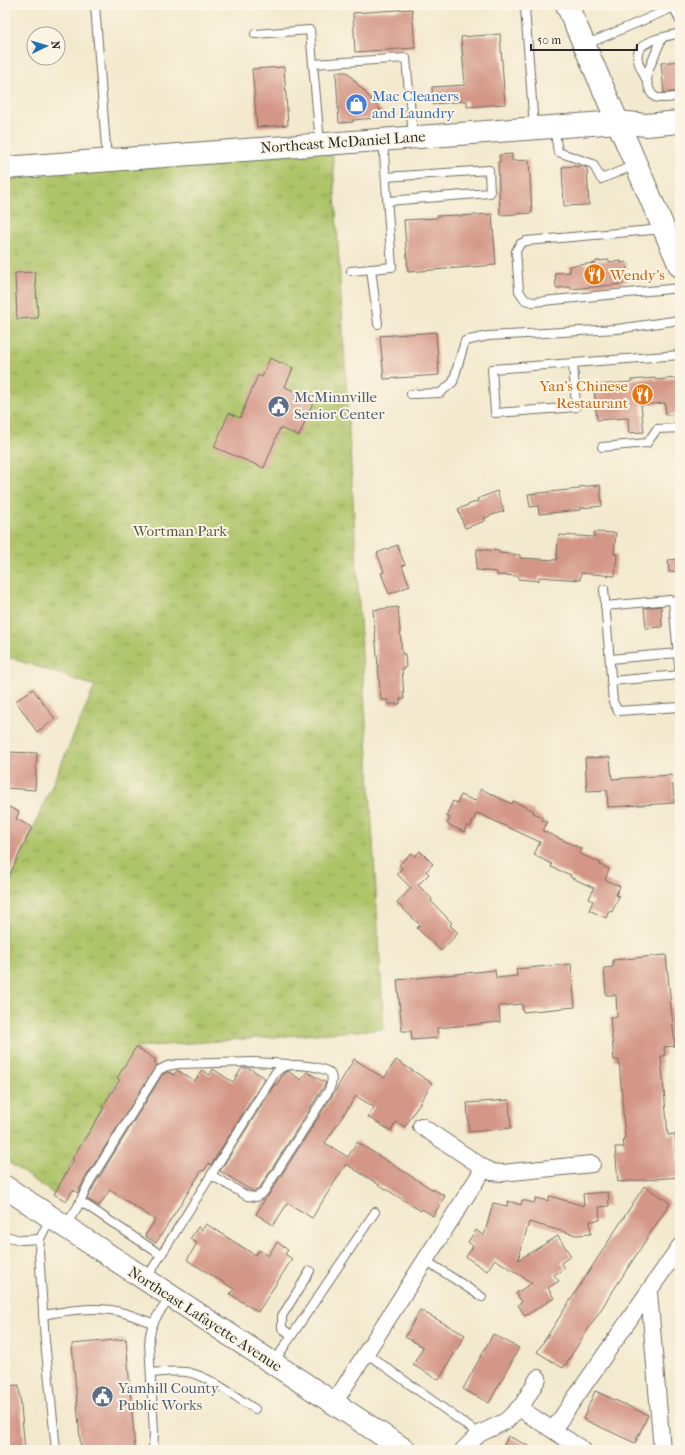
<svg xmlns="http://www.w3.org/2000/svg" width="685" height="1455" font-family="'IM FELL French Canon',serif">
	<defs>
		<pattern id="park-tufts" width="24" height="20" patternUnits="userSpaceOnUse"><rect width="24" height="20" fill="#aec469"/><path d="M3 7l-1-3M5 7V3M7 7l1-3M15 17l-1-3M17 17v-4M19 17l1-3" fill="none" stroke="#8e9f57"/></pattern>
	</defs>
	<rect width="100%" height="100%" fill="#fcf5e5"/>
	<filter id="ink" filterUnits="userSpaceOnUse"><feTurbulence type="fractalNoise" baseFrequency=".025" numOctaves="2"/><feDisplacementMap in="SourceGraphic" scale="8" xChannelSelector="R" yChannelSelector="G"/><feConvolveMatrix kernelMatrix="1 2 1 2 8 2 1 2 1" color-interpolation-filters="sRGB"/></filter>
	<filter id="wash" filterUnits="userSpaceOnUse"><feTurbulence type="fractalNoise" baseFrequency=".012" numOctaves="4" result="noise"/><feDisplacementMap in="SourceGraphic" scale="16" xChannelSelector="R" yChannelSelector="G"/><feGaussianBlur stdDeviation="0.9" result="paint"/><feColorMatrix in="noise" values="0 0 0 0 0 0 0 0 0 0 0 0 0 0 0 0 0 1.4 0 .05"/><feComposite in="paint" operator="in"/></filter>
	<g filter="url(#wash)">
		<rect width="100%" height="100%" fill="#f3e9ce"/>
		<path fill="url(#park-tufts)" stroke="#6c784a" d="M332,143L384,1029L136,1047L54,1194L5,1160V894L95,686L5,656V168Z"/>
		<g id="blocks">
			<g fill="#d49787">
				<path d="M412,9L415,48L355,52L353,13Z"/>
				<path d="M500,34L505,104L467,107V101L433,104L432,87L465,85L461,37Z"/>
				<path d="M680,61V91L664,93L661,63Z"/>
				<path d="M284,67L288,125L257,127L252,69Z"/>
				<path d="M336,72H347L387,117L353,120V122L339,123Z"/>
				<path d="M512,154V161L529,160L532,213L500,215L498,162H500L499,155Z"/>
				<path d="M581,166L587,168L589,205L564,206L562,167Z"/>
				<path d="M492,214L496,265L408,272L404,220L437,218V216L459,215V216Z"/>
				<path d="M609,260V262L621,261V263L626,262L628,281L622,282L623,284L571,289V287L556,288L555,273L570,272L569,266L596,263V261Z"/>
				<path d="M35,272L38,318L17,319L15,273Z"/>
				<path d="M436,332L439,375L384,379L380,336Z"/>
				<path d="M270,358L293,368L285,387L314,400L299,436L280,428L264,468L214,447L229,413L240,418L258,375L262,377Z"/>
				<path d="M655,378V380L677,378V381H679L680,414L666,415L665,403L641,405L644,432L629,433L628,418L597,420L594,388H597V385L631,382V380Z"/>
				<path d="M600,485L602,506L581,508V510L539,514L538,506L530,507L528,494L579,489V487Z"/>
				<path d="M497,491L504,511L484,518L485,521L465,528L458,509L478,501L477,499Z"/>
				<path d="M594,532L616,533L614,554H617L615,576L581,573L580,580L539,577V581L518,579V576L497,575V572L476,570L477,549L499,551V553L520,555V558L557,560L558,539H559L560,535L594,537Z"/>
				<path d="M397,545L405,565L402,566L410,586L389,594L381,573L384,572L377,553Z"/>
				<path d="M680,559V571L669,572L668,560Z"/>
				<path d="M661,606L662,627L646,628L644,608Z"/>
				<path d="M398,607L402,654H405L406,668H402L404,699H400V704H388V700H381L373,610Z"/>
				<path d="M33,689L55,719L37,732L16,701Z"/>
				<path d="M5,752L37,753L35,790L5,788Z"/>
				<path d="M610,757L612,779L672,775L674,803L608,807L607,790L587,791L585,758Z"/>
				<path d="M481,789L512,804L513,801L534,811L533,813L542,817L541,819L547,822L543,831L582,849L580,854L601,863L600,865L609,869L605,880L620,886L616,895L619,896L612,912L609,911L606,918L589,910L593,901L589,899L594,888L570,877L571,875L551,867L552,864L534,855L540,842L477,813L470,827L467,825L464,832L447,824L450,818L446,816L453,801L457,803L461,795L475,801Z"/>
				<path d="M5,805L19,812L16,819L32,827L5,884Z"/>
				<path d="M420,851L433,864L426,871L429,874L418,885L432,899L431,901L452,923L450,925L458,933L441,951L417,928L420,925L397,903L411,888L397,874L402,868L399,865L411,853L415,856Z"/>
				<path d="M666,955L675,1046L664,1047L665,1056H661L668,1135L675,1134L679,1177L618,1182L615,1147H624L623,1139L625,1138L619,1060H614L610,1017H617L616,995H606L604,968L613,967V960Z"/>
				<path d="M571,964L575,1007L523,1012L522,1004L499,1006L500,1022L437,1028L438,1038L412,1040L411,1031H402L397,980L495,970L496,978L517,976L516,969Z"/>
				<path d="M136,1047L156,1060L154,1063L157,1065L85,1178L78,1193L73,1190L66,1201L54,1194L74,1160L72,1159L104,1108L102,1107L120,1080L117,1078Z"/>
				<path d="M354,1059L384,1078L396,1060L432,1083L405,1127L396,1122L391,1131L368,1117L374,1107L356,1096L325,1143L348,1157L357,1142L433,1190V1189L445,1196L433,1216L422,1209L421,1211L346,1164L312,1218L288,1203L273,1225L256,1214L265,1199H264L268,1196L334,1093Z"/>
				<path d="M242,1068H249L265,1078L211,1165L209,1163L204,1171L202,1170L156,1243L145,1236L155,1220L110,1190L99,1206L87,1199L95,1184L163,1074L168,1072L174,1075L177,1070L195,1081L202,1070L210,1075L213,1069L233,1082Z"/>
				<path d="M288,1071L301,1080L307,1072L326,1083L259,1189L255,1191H252L220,1171L275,1084L276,1085L284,1073Z"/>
				<path d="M509,1100L511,1128L469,1132L467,1103Z"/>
				<path d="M644,1186L670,1203L563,1368L537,1352Z"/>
				<path d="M608,1192L609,1206L599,1207L600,1220L590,1221L591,1234L576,1235L529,1222L518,1260L558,1236L571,1256L561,1263L565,1268L554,1275L559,1281L548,1288L554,1298L525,1316L518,1305L522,1302L516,1293L532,1283L495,1259L487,1271L466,1257L473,1246L468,1242L476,1230L484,1236L493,1203L507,1206L508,1201L521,1205L522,1200L534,1203L536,1198L548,1201L550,1196L584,1206L583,1194Z"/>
				<path d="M206,1224L255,1255L259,1250L268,1256L277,1242L288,1250L285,1254L292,1259L258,1312L230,1294L234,1289L187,1260L197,1243L190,1239L198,1227L202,1230Z"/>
				<path d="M420,1310L465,1335L439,1380L413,1365L423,1347L405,1337Z"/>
				<path d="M493,1334L519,1348L489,1403L463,1389Z"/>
				<path d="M126,1339L135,1450H81L72,1344Z"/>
				<path d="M19,1385L25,1450H5V1386Z"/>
				<path d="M595,1391L648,1415L635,1443L583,1419Z"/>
				<path d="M508,1436L537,1450H502Z"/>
			</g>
		</g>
	</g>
	<g filter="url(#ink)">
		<use href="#blocks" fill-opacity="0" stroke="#716e64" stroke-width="1"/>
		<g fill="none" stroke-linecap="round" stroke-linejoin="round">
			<defs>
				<g id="lane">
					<path d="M95,5L107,160"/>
					<path d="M530,5L525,8L534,127"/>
					<path d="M674,7L680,21"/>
					<path d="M680,33C669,36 647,39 640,49C633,58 643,72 647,81C649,87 649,93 655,97C661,100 673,97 680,96"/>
					<path d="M255,34L310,30L320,143"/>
					<path d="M585,45L679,5"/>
					<path d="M313,64L406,58L413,136"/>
					<path d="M647,81L648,71L662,38"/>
					<path d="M554,127L558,152L593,164L601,179L635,165"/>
					<path d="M386,177L489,170L490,193L388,201"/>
					<path d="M663,229L526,241L520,244L516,251L519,291L525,300L533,302L680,288"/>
					<path d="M371,269L378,324"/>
					<path d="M351,271L392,267L383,140"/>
					<path d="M573,363L576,407L495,413L492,369L680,355"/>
					<path d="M411,394L440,393L453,382L465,341L488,336L617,329L680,320"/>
					<path d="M602,447L647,443L657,429L680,428"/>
					<path d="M604,589L613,702L618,711L680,707"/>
					<path d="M605,606L670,600L673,601L680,677"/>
					<path d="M610,659L678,653"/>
					<path d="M611,681L680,675"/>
					<path d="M80,1201L161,1255"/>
					<path d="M50,1218L40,1239L39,1252L45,1341L56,1450"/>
					<path d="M65,1226L77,1208L90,1181L159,1070L167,1066L178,1064L254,1062L288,1064"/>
					<path d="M5,1236L21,1240L40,1239"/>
					<path d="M425,1260L482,1297"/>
					<path d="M146,1279L275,1073C278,1071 280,1068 283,1067C291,1063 328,1066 331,1075C333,1080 331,1085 329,1090L263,1193L256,1197L247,1196L211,1175"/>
					<path d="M43,1315C65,1311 89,1307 111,1310C125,1312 139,1318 152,1323"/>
					<path d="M292,1336L282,1328V1316L310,1271"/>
					<path d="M366,1353L479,1434"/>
					<path d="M274,1362L375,1212"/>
					<path d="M151,1373C164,1372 178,1370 191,1373C214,1379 235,1397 255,1409"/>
					<path d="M153,1450L154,1432L149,1343C151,1320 158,1315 171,1297"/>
				</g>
				<g id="street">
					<path d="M484,1168L492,1172L502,1173L592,1164"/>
					<path d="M649,1292L662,1450"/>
					<path d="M334,1403L484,1168L421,1126"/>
					<path d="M519,1408L583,1450"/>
					<path d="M553,1430L680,1246"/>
					<path d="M463,1450L479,1434L506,1421L523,1404L538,1378"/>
				</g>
				<g id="secondary">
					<path d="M5,168L618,122L646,125L680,122"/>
					<path d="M5,1187L405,1450"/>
				</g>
				<path id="highway" d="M567,5L680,266"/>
			</defs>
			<use href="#lane" stroke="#716e64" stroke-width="10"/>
			<use href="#street" stroke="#716e64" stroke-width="18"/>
			<use href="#secondary" stroke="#716e64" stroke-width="24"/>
			<use href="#highway" stroke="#716e64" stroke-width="24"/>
			<use href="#lane" stroke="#fff" stroke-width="8"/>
			<use href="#street" stroke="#fff" stroke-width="16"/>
			<use href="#secondary" stroke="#fff" stroke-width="22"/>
			<use href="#highway" stroke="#fff" stroke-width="22"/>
		</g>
	</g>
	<defs>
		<symbol id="shop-disc" viewBox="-11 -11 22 22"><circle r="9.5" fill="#3f7fe0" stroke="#fcf5e5"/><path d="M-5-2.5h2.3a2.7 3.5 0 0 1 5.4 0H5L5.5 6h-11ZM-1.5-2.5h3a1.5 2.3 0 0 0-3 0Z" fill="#fff"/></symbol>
		<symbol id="restaurant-disc" viewBox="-11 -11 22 22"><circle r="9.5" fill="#e8710a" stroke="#fcf5e5"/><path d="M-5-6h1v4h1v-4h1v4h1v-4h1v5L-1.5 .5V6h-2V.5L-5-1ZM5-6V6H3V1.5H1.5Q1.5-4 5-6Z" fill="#fff"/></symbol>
		<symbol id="civic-disc" viewBox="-11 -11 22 22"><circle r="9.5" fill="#5c6f8a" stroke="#fcf5e5"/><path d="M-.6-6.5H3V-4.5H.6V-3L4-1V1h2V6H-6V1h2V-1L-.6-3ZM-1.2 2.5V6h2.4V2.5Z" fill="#fff"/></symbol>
	</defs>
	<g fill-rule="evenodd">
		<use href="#shop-disc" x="344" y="92" width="25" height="25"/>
		<use href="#restaurant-disc" x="582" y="262" width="25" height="25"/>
		<use href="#restaurant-disc" x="630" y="382" width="25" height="25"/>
		<use href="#civic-disc" x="266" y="394" width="25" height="25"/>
		<use href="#civic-disc" x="90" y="1384" width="25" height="25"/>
	</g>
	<g text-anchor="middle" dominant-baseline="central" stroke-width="4" stroke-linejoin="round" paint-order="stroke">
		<g font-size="15" fill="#366cbe" stroke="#fcf5e5" text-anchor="start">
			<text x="372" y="96">Mac Cleaners<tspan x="372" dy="17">and Laundry</tspan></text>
		</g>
		<g font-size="15" fill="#2b2b2b" stroke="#fcf5e5">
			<text transform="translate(343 142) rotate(-4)">Northeast McDaniel Lane</text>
			<text transform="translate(205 1319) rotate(33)">Northeast Lafayette Avenue</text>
		</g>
		<g font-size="15" fill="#c56008" stroke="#fcf5e5" text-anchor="start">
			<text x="610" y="275">Wendy's</text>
			<text x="628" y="386" text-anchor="end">Yan's Chinese<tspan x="628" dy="17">Restaurant</tspan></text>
		</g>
		<g font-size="15" fill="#4e5e75" stroke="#fcf5e5" text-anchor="start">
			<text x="294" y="397">McMinnville<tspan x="294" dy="17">Senior Center</tspan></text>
			<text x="118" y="1388">Yamhill County<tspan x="118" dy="17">Public Works</tspan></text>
		</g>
		<g font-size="15" fill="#52593e" stroke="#fcf5e5">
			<text x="180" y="531">Wortman Park</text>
		</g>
	</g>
	<rect width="685" height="1455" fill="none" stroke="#fcf5e5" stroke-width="20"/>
	<g transform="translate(46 46) rotate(85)"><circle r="19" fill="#fcf5e5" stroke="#a8a49b"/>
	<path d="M0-3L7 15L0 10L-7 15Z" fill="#1f6fb2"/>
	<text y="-6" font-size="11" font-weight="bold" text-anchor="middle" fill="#2b2b2b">N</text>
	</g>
	<path d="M531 44v6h106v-6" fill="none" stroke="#2b2b2b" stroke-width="2"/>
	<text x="537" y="44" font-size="12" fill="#2b2b2b" stroke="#fcf5e5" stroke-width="3" paint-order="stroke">50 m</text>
</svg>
